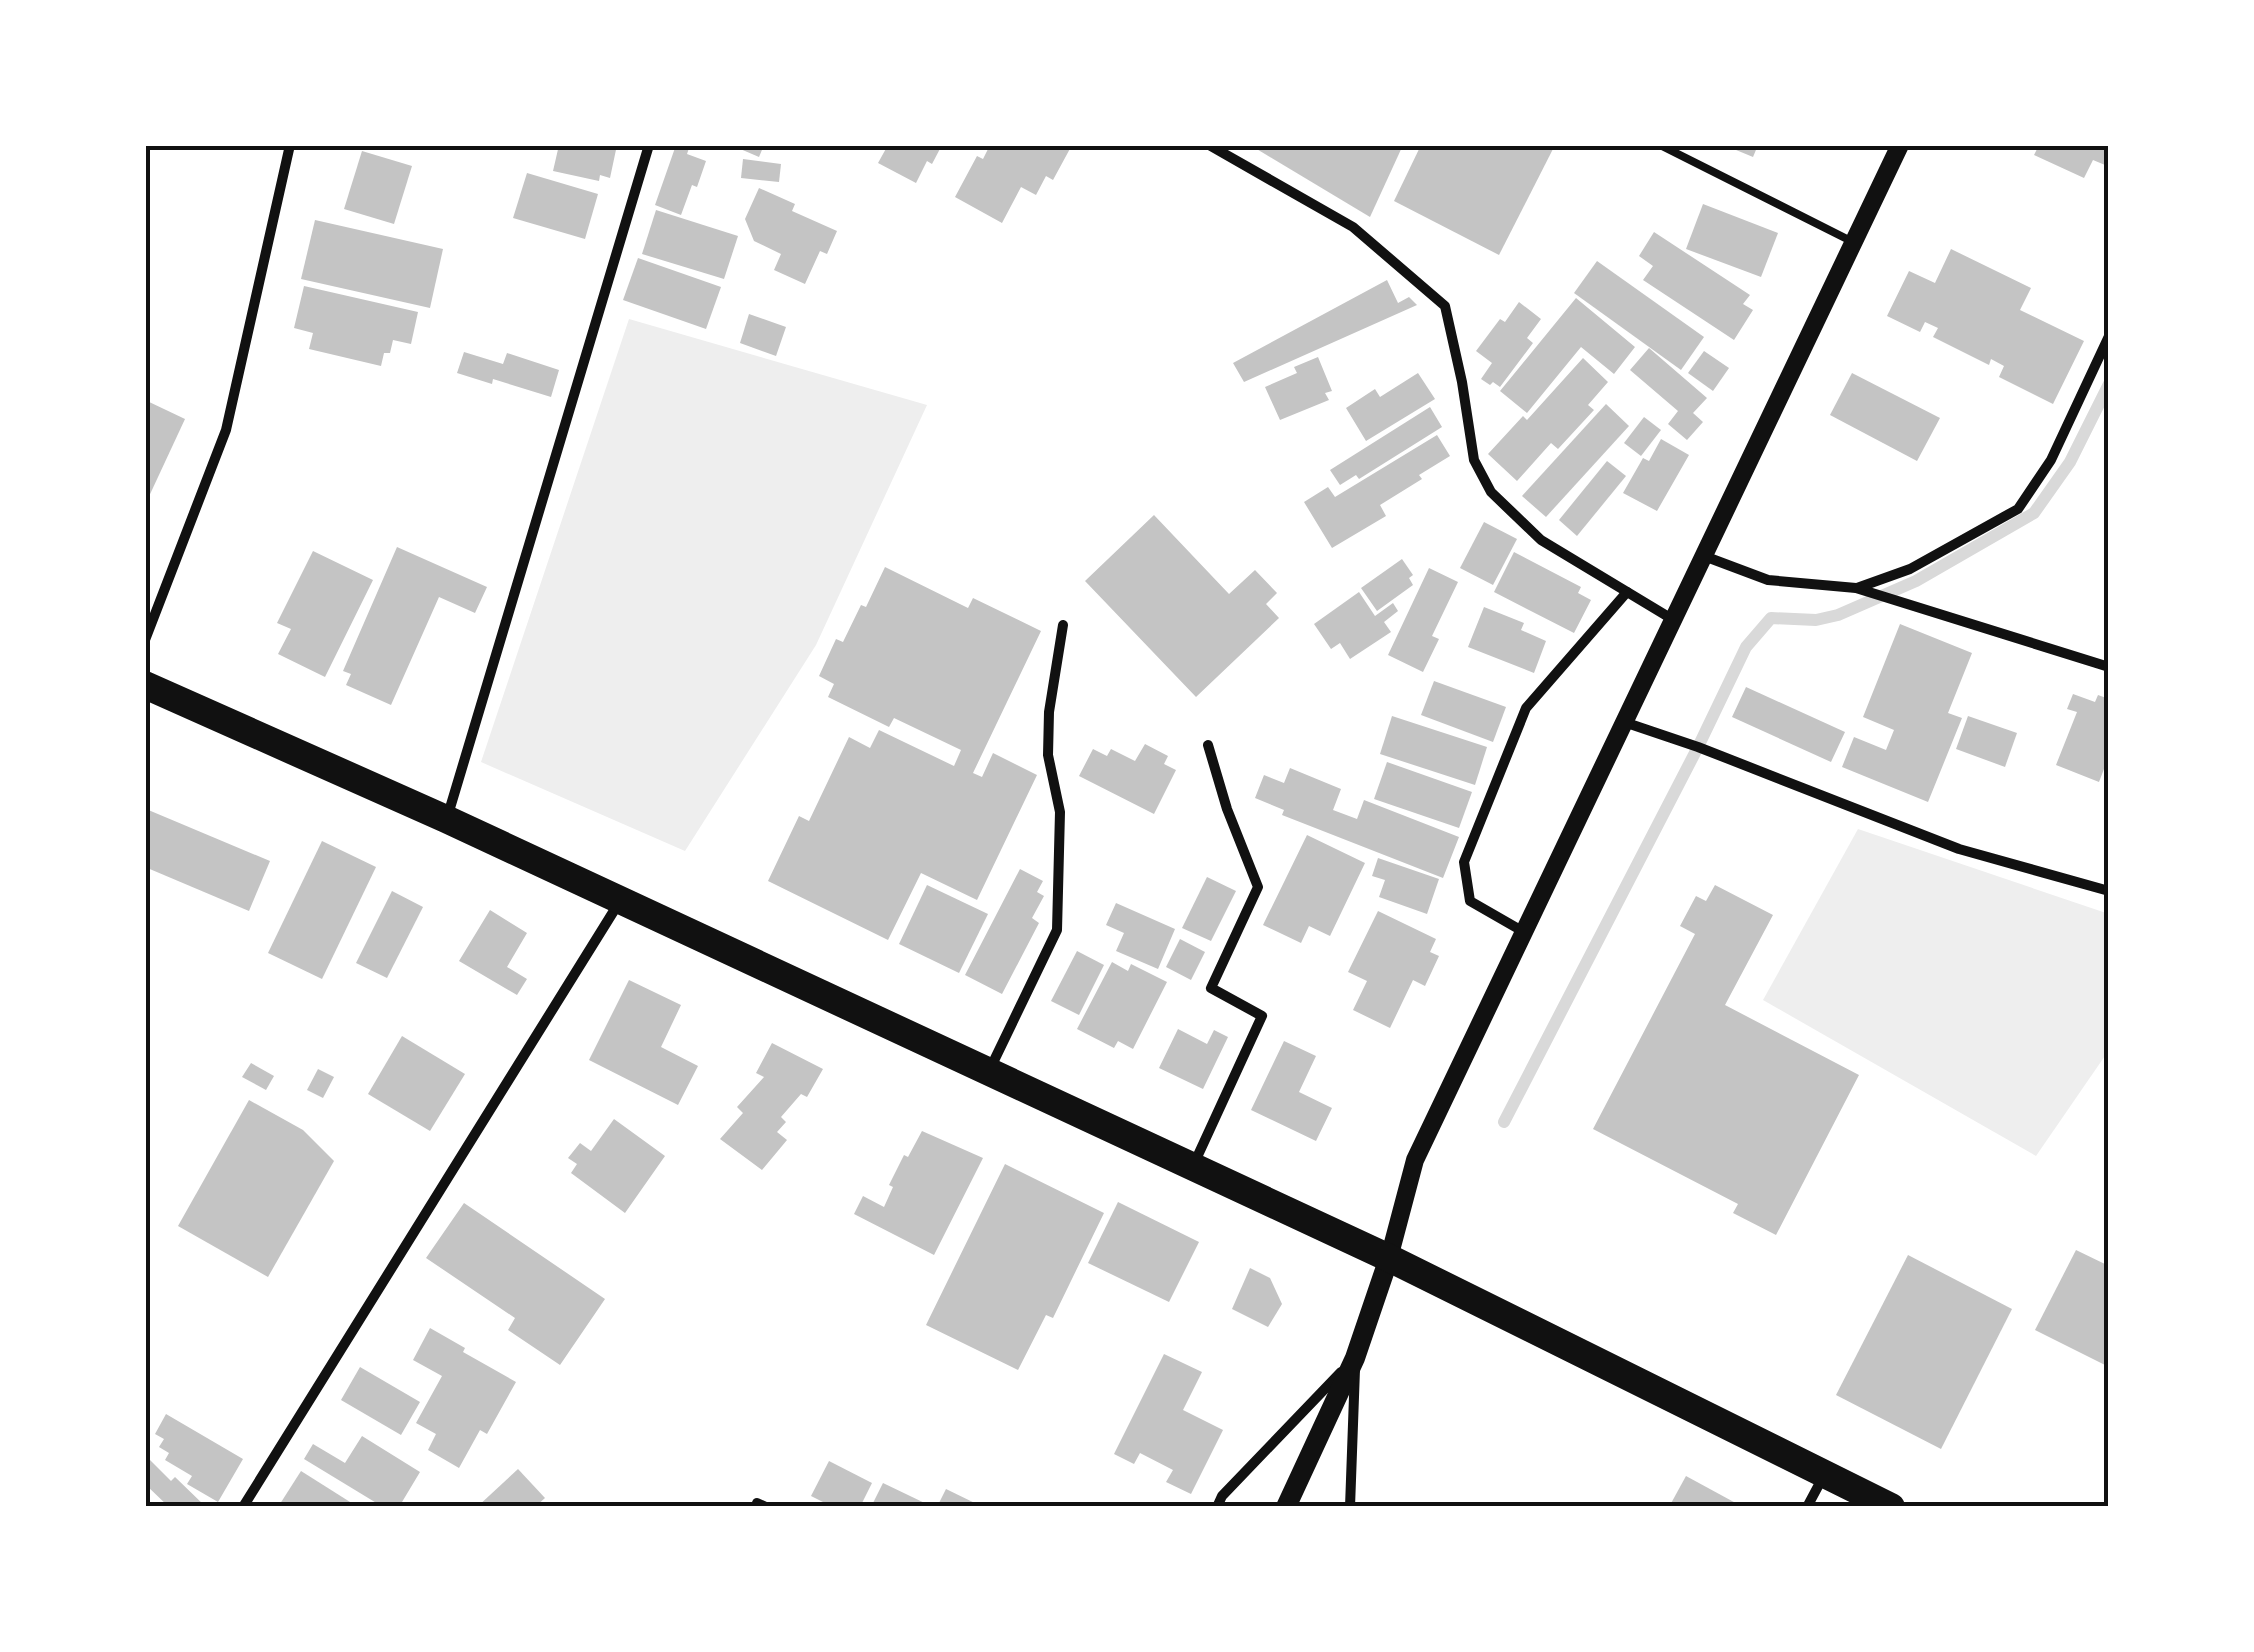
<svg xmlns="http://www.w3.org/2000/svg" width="2254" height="1652" font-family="'Titillium Web',sans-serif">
	<rect width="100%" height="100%" fill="#fff"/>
	<g fill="#eee">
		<path d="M629,319L927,405L816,645L685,851L481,762Z"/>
		<path d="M1858,829L2109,914V1050L2036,1156L1763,1000Z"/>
	</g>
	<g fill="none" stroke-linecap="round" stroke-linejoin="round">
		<path stroke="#d9d9d9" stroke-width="12" d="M1504,1122L1698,747L1746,647L1771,618L1816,620L1838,615L1916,581L2034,513L2070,462L2109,384"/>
	</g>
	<g fill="#c4c4c4">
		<path d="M559,145H617L610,178L600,175L599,181L553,171Z"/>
		<path d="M676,145H690L687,154L706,161L697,187L692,185L681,215L655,205Z"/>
		<path d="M731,145H764L759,157Z"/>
		<path d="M888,145H942L932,164L927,161L916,183L878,163Z"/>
		<path d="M990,145H1072L1053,180L1046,176L1036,195L1021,187L1002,223L955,197L977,156L983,159Z"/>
		<path d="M1250,145H1403L1370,217Z"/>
		<path d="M1421,145H1555L1499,255L1394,201Z"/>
		<path d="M1724,145H1758L1753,157Z"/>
		<path d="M2039,145H2109V157L2105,165L2093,160L2084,178L2034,155Z"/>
		<path d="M362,151L412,166L394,224L344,209Z"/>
		<path d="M743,159L781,164L779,182L741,178Z"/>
		<path d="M527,173L598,194L585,239L513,218Z"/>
		<path d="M759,188L795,204L792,211L837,231L827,254L820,251L805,284L774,270L781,254L754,241L745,219Z"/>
		<path d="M1703,204L1778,233L1761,277L1686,249Z"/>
		<path d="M656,210L738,236L724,279L642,254Z"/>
		<path d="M315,220L443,249L430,308L301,279Z"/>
		<path d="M1654,232L1750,295L1743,304L1753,310L1734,340L1643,280L1653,266L1639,256Z"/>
		<path d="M1951,249L2031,288L2020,310L2084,341L2053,404L1999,377L2004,366L1991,359L1989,365L1933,337L1938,328L1925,322L1920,332L1887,316L1909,271L1935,283Z"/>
		<path d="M638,258L721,287L706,329L623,300Z"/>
		<path d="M1597,261L1704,337L1681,370L1574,293Z"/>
		<path d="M1387,280L1398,303L1409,297L1417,305L1244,382L1233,363Z"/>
		<path d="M304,286L418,312L411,344L393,340L390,353H384L381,366L309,349L313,333L294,328Z"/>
		<path d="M1576,298L1635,347L1614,374L1581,347L1527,413L1500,391Z"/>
		<path d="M1519,302L1541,319L1527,338L1533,343L1500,387L1493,382L1490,385L1481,379L1492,363L1476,351L1500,319L1505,322Z"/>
		<path d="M749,314L786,327L776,356L740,343Z"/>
		<path d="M1649,348L1707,398L1693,413L1703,422L1687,440L1668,424L1678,411L1630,370Z"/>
		<path d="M1704,351L1729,368L1713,391L1688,373Z"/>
		<path d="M464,352L503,364L507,353L559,370L551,397L493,379L492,384L457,373Z"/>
		<path d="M1318,357L1332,391L1325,393L1329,400L1280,420L1265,387L1297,373L1294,367Z"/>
		<path d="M1583,358L1608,382L1588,405L1594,410L1558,449L1551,443L1517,481L1488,454L1523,416L1527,420Z"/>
		<path d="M1418,373L1435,399L1366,441L1346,408L1375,389L1380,397Z"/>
		<path d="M1852,373L1940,418L1917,461L1830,415Z"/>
		<path d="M145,400L185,419L145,505Z"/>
		<path d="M1606,404L1629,426L1546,517L1522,496Z"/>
		<path d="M1430,407L1442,427L1359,479L1356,475L1340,485L1330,470Z"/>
		<path d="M1644,417L1661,430L1641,456L1624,443Z"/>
		<path d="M1437,435L1450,456L1419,475L1422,479L1380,505L1386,516L1332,548L1304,502L1328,487L1335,497Z"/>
		<path d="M1661,439L1689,455L1657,511L1623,493L1643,458L1649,461Z"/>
		<path d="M1607,461L1626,476L1577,536L1559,520Z"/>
		<path d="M1154,515L1229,594L1255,570L1277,593L1266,604L1279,618L1196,697L1085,581Z"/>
		<path d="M1484,522L1517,539L1493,585L1460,568Z"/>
		<path d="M397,547L487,587L475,613L439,597L391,705L346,685L351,674L343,671Z"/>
		<path d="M313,551L373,580L325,677L278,654L291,629L277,623Z"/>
		<path d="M1514,552L1581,587L1578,593L1591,600L1574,633L1494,592Z"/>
		<path d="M1402,559L1413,575L1409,578L1413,585L1377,611L1361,588Z"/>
		<path d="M885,567L968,608L973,598L1041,631L973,773L982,777L993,753L1037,775L977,900L921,873L888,940L768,881L799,816L809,821L849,737L870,748L879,730L954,766L961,750L894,718L889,727L828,697L834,684L819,676L836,639L843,642L861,605L866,607Z"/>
		<path d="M1429,568L1458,582L1432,636L1439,639L1423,672L1388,655Z"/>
		<path d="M1359,592L1375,616L1393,603L1398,611L1384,622L1391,632L1350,659L1340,643L1331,649L1314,624Z"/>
		<path d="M1484,607L1524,623L1521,630L1546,641L1534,673L1468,647Z"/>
		<path d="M1900,624L1972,653L1948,713L1962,718L1928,802L1842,767L1854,737L1886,750L1894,730L1863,717Z"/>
		<path d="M1434,681L1506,707L1493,742L1421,715Z"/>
		<path d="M1746,687L1845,732L1831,762L1732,717Z"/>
		<path d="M2073,694L2095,702L2098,695L2109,699V756L2099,782L2056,765L2077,712L2067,709Z"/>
		<path d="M1392,716L1487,747L1475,785L1380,754Z"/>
		<path d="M1968,716L2017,733L2005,767L1956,749Z"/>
		<path d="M1145,744L1168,756L1164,764L1176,770L1154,814L1079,776L1093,749L1107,756L1111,749L1135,761Z"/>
		<path d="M1387,762L1472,792L1459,828L1374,799Z"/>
		<path d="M1290,768L1341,789L1333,810L1357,819L1364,800L1459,837L1443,878L1282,815L1284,810L1255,798L1264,775L1284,783Z"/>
		<path d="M146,809L270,861L249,911L145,867Z"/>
		<path d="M1307,835L1365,863L1330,936L1309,926L1301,943L1263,925Z"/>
		<path d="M322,841L376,867L322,979L268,953Z"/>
		<path d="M1378,858L1439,879L1427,914L1379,897L1385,880L1372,876Z"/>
		<path d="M1020,869L1043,881L1037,892L1044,896L1032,918L1039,923L1002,994L965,975Z"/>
		<path d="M1207,877L1236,891L1211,941L1182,928Z"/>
		<path d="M927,885L988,914L959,973L899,944Z"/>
		<path d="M1715,885L1773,915L1725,1005L1859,1075L1776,1235L1733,1213L1738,1204L1593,1129L1695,934L1680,926L1696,896L1706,901Z"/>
		<path d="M392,891L423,907L387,978L356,963Z"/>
		<path d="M1116,903L1175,929L1158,969L1116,951L1124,933L1106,925Z"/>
		<path d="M490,910L527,933L507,967L527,979L517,995L459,961Z"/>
		<path d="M1378,911L1436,939L1430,952L1439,956L1425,986L1413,980L1390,1028L1353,1010L1367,981L1348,972Z"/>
		<path d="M1180,939L1205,952L1191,980L1166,967Z"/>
		<path d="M1077,951L1104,965L1079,1015L1051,1001Z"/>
		<path d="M1112,962L1128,971L1131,964L1167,982L1133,1049L1118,1041L1114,1048L1077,1029Z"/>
		<path d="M629,980L681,1005L661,1047L698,1066L678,1105L589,1060Z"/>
		<path d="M1178,1029L1207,1044L1214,1030L1228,1037L1203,1089L1159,1068Z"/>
		<path d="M402,1036L465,1074L430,1131L368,1094Z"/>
		<path d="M1284,1041L1316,1056L1299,1092L1332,1108L1316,1141L1251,1110Z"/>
		<path d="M772,1043L823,1069L807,1097L801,1094L781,1117L786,1122L777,1132L787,1140L762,1170L720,1139L743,1113L737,1107L764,1077L756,1073Z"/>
		<path d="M251,1063L274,1076L266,1090L242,1077Z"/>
		<path d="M318,1069L334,1077L323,1098L307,1090Z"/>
		<path d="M249,1100L303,1130L334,1161L268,1277L178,1226Z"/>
		<path d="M614,1119L665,1156L625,1213L571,1173L577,1164L568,1158L580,1143L591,1151Z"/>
		<path d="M922,1131L983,1158L934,1255L854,1214L863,1196L884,1207L893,1187L889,1185L904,1155L908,1157Z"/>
		<path d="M1005,1164L1104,1213L1053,1318L1046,1315L1018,1370L926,1325Z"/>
		<path d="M1118,1202L1199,1242L1169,1302L1088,1263Z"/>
		<path d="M464,1203L605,1299L560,1365L508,1330L515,1318L426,1258Z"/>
		<path d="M2076,1250L2109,1266V1367L2035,1330Z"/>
		<path d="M1908,1255L2012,1309L1941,1449L1836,1395Z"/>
		<path d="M1250,1268L1270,1278L1282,1304L1268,1327L1232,1309Z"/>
		<path d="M430,1328L465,1348L463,1352L516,1382L487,1434L480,1430L459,1468L428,1450L436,1434L416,1423L442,1376L413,1360Z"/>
		<path d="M1164,1354L1202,1372L1183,1410L1223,1430L1191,1494L1166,1482L1173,1470L1140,1453L1134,1464L1114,1454Z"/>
		<path d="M360,1367L420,1402L401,1435L341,1400Z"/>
		<path d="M166,1414L243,1459L218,1502L187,1484L192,1476L165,1460L169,1453L159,1447L164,1439L155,1434Z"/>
		<path d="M362,1436L420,1472L399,1507H383L304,1459L313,1444L345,1463Z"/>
		<path d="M145,1455L171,1481L175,1477L206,1507H169L145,1484Z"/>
		<path d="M829,1461L872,1483L860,1507H833L811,1496Z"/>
		<path d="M518,1469L545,1498L535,1507H477Z"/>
		<path d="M301,1471L358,1507H278Z"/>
		<path d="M1686,1476L1743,1507H1669Z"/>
		<path d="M883,1483L933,1507H871Z"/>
		<path d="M946,1489L983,1507H937Z"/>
	</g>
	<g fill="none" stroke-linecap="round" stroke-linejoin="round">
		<g stroke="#111" stroke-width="8">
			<path d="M1660,145L1853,242"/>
			<path d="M145,1506L146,1507"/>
		</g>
		<g stroke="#111" stroke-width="10">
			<path d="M1209,145L1353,227L1445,306L1462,382L1474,460L1491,492L1541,540L1672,619"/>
			<path d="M1704,556L1768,580L1856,588L2109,667"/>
			<path d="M1857,588L1910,569L2018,509L2051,460L2109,336"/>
			<path d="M145,640L226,430L290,145"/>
			<path d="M1624,722L1698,747L1959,849L2109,891"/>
			<path d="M447,818L649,145"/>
			<path d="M1524,932L1470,901L1464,862L1526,708L1627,592"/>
			<path d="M989,1071L1057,930L1060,812L1048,755L1049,712L1063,625"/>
			<path d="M1193,1166L1262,1016L1211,988L1258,887L1227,809L1208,745"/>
			<path d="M757,1503L766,1507"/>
			<path d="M243,1507L620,901"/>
			<path d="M1217,1507L1222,1496L1341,1372"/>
			<path d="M1350,1507L1355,1369"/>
			<path d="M1807,1507L1823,1477"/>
		</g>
		<path stroke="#111" stroke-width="18" d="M1389,1258L1415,1160L1900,145"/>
		<path stroke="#111" stroke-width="20" d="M1286,1507L1355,1358L1389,1258"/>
		<path stroke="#111" stroke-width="28" d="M145,685L446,819L1389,1258L1891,1507"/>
	</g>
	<rect width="2254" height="1652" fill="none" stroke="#ffffff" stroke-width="295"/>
	<rect x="148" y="148" width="1958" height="1356" fill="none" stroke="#111" stroke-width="4"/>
</svg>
